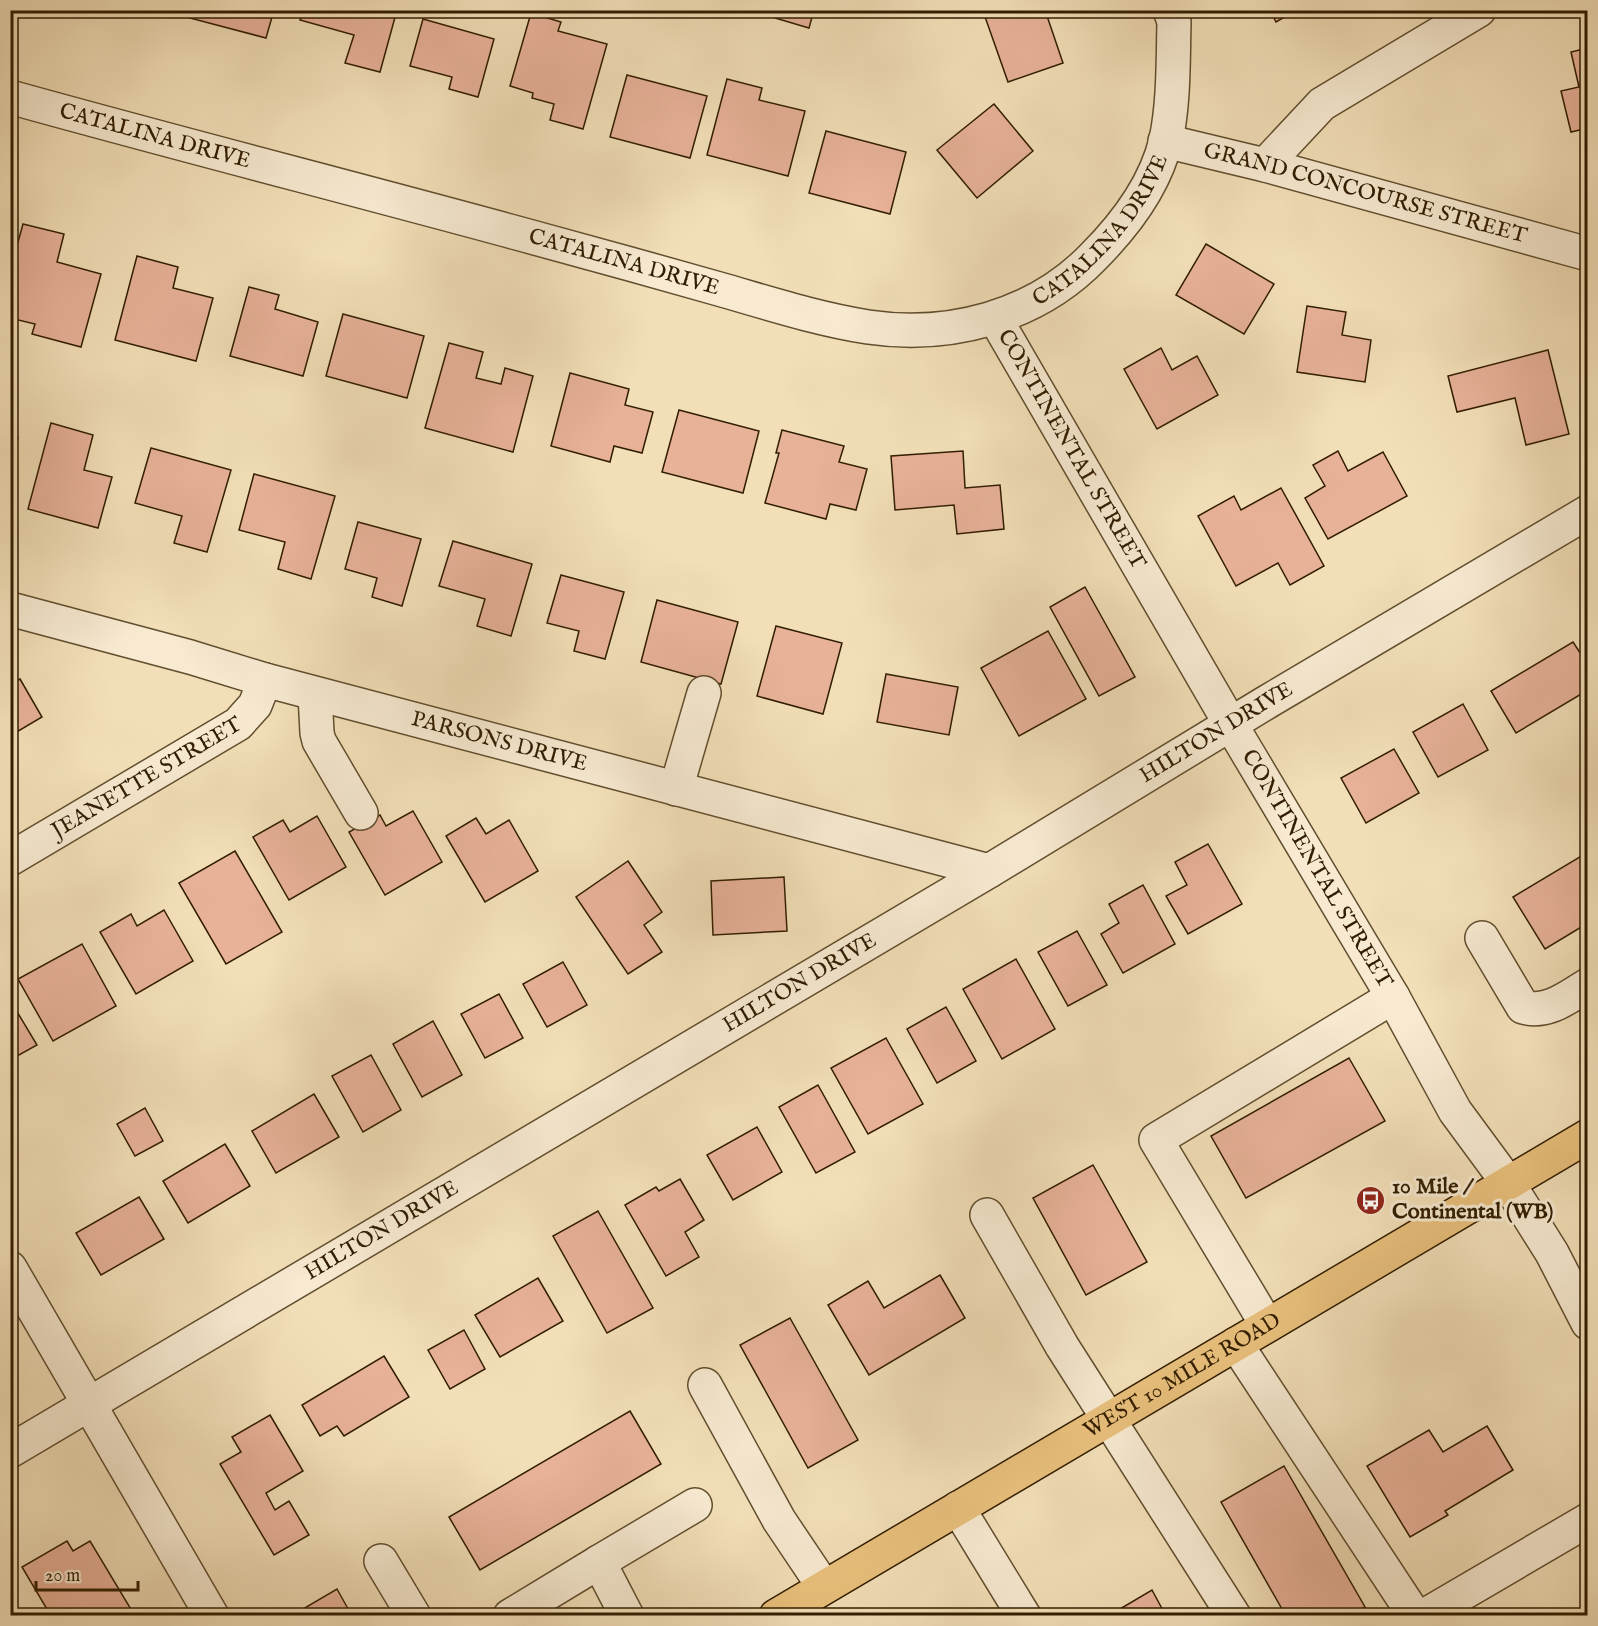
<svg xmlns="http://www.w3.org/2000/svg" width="1598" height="1626" font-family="'IM FELL English',serif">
	<rect width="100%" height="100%" fill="#f2dfb8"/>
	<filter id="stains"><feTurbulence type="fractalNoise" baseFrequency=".00333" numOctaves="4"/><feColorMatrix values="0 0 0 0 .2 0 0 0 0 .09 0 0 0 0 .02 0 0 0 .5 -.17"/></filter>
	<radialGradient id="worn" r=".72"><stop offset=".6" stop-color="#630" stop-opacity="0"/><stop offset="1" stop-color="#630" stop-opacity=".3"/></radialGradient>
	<g fill="#e8b299" stroke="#311d00" stroke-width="1.5">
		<path d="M187,10H274L266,38L186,17Z"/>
		<path d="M303,10H397L380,72L345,63L354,35L300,20Z"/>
		<path d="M777,10H814L809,28L775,18Z"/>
		<path d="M993,10H1045L1063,63L1008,82L984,14Z"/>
		<path d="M1270,10H1297L1276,22Z"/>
		<path d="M531,13L561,22L558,31L607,44L583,129L550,120L554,104L532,98L533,93L510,86Z"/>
		<path d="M423,19L494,39L478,97L449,89L452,77L410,66Z"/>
		<path d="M1588,48V128L1571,132L1561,91L1579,87L1571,52Z"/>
		<path d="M627,75L707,96L690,158L610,137Z"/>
		<path d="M727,79L762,88L759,100L805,111L788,176L707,155Z"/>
		<path d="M994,104L1033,151L977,198L937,150Z"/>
		<path d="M826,131L906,152L890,214L809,193Z"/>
		<path d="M23,224L64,234L57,262L101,274L81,347L32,334L35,324L10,318V271Z"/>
		<path d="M1206,244L1274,284L1244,334L1176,295Z"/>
		<path d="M137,256L178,267L173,288L213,298L196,361L115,340Z"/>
		<path d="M249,287L279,295L275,309L318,322L303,376L230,356Z"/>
		<path d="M1307,306L1346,312L1342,335L1371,340L1365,382L1297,372Z"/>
		<path d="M343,314L424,336L407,398L326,376Z"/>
		<path d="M449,343L483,352L476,378L501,384L505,368L533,376L513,452L425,428Z"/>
		<path d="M1161,348L1172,370L1197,356L1218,395L1157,429L1124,369Z"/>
		<path d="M1548,350L1569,434L1526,445L1515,398L1457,412L1448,376Z"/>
		<path d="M570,373L629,389L625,405L653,412L642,453L614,446L610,462L551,446Z"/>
		<path d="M679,410L759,431L743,493L662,472Z"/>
		<path d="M51,423L93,435L84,470L112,477L98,528L28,509Z"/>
		<path d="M782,430L844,446L839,462L867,469L856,510L830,504L826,519L765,503L779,453H776Z"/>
		<path d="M10,435L18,437L10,468Z"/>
		<path d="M151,448L231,470L207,552L174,543L182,516L135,503Z"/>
		<path d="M963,451L965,488L1000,485L1004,529L957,534L954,505L895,510L891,456Z"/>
		<path d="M1338,451L1348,471L1383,452L1407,496L1328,539L1305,498L1325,486L1313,465Z"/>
		<path d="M254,474L335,496L311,579L278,569L285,542L239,530Z"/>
		<path d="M1281,488L1324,566L1290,585L1278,563L1236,586L1198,516L1234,496L1241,510Z"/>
		<path d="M358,522L421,539L402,606L372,597L377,578L345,569Z"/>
		<path d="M453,541L532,564L511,636L477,626L485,599L439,586Z"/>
		<path d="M561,575L624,592L605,659L574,651L579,631L547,623Z"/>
		<path d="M1085,587L1135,677L1099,696L1050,607Z"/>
		<path d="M657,600L738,622L721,684L641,662Z"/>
		<path d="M776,626L842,643L823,714L757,696Z"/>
		<path d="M1048,631L1086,699L1019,736L981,668Z"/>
		<path d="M1573,642L1588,665V690L1516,733L1491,691Z"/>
		<path d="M886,674L958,687L949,735L877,722Z"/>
		<path d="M20,679L42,717L10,736V684Z"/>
		<path d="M1463,704L1488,750L1438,777L1413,732Z"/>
		<path d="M1394,749L1419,793L1366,823L1341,778Z"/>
		<path d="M413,811L442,862L385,895L349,832L380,815L386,826Z"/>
		<path d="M317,816L346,867L289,900L253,837L283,820L290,832Z"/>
		<path d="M476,818L486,834L509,820L538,871L485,902L446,836Z"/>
		<path d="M1208,844L1242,904L1188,934L1166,896L1187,885L1175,862Z"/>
		<path d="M235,851L282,932L226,964L179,883Z"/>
		<path d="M1588,852V923L1545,949L1513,897Z"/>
		<path d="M628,861L662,912L644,925L662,952L628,974L576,897Z"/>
		<path d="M784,877L787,931L713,935L711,881Z"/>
		<path d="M1143,885L1175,944L1123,973L1101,934L1119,923L1109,904Z"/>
		<path d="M164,910L193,961L136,994L100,932L131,914L137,926Z"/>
		<path d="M1077,931L1107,985L1068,1006L1038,952Z"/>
		<path d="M82,944L116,1006L53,1041L18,979Z"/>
		<path d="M1016,959L1055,1029L1002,1059L963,989Z"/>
		<path d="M563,962L587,1005L547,1027L523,984Z"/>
		<path d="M499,994L523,1038L485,1058L461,1014Z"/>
		<path d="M10,1000L37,1045L10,1060Z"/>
		<path d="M946,1007L976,1061L937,1083L907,1029Z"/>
		<path d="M433,1021L462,1075L422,1097L393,1044Z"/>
		<path d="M886,1038L923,1104L868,1134L831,1068Z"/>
		<path d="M371,1055L401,1110L363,1132L332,1076Z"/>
		<path d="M1349,1058L1385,1121L1246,1198L1211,1136Z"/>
		<path d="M818,1085L855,1152L816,1173L779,1107Z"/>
		<path d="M314,1094L339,1137L276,1173L252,1131Z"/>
		<path d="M145,1108L163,1141L135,1156L117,1124Z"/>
		<path d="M757,1127L782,1172L733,1200L707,1155Z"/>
		<path d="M225,1144L250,1186L188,1223L163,1181Z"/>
		<path d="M1093,1165L1147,1262L1086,1295L1033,1198Z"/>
		<path d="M680,1179L704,1220L685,1232L699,1257L666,1276L625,1205L656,1187L659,1191Z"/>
		<path d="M139,1197L164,1239L101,1275L76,1233Z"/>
		<path d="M598,1211L653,1308L607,1333L553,1236Z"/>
		<path d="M940,1275L965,1318L869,1375L828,1305L868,1281L884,1308Z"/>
		<path d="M538,1278L563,1321L500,1357L475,1315Z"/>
		<path d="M790,1318L858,1440L808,1468L740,1345Z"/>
		<path d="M464,1330L485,1369L450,1389L428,1350Z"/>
		<path d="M384,1356L409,1397L344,1436L337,1426L320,1436L302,1405Z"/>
		<path d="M630,1411L661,1464L480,1570L449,1517Z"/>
		<path d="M270,1415L303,1471L266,1493L275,1510L289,1501L309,1535L274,1555L220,1464L241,1452L232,1437Z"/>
		<path d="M1487,1426L1513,1470L1445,1511L1448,1515L1410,1537L1367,1466L1429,1430L1443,1452Z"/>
		<path d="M1284,1466L1365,1607L1350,1616H1286L1221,1502Z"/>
		<path d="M67,1541L73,1551L90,1541L135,1616H86L85,1613L81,1616H51L22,1567Z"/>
		<path d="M337,1589L352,1616H291Z"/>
		<path d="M1152,1590L1166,1616H1108Z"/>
	</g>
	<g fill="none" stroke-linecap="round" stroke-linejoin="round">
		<defs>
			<g id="minor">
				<path id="s1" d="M10,97C179,144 348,187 517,233C584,251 652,270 719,289C768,303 817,319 868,327C949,339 1035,317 1093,257C1125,225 1155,186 1166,140C1174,102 1173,61 1174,22L1170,10"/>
				<path id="s2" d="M1165,141L1265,165L1588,254"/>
				<path d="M1265,165L1322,104L1479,10"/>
				<path id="s3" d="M995,318L1231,725L1393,997L1455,1111L1508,1183L1552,1253L1588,1323"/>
				<path id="s4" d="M10,609L190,657L265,680L989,871"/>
				<path d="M315,694L317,733L319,741L361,813"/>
				<path d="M676,789L704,693"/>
				<path id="s5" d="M10,859L238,724L255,705L265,680"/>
				<path d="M1482,938L1523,1007C1547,1014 1567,998 1588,985"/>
				<path d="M987,1215L1062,1346L1234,1616"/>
				<path d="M10,1268L212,1616"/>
				<path d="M1267,1325L1156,1140L1393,997"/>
				<path d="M1236,1344L1415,1616"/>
				<path d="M705,1385L779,1520L824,1587"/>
				<path id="s6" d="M10,1451L989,871L1267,702L1588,512"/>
				<path d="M958,1508L1024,1616"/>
				<path d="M381,1561L414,1616"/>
				<path d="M510,1616L599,1562"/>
				<path d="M627,1616L599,1562L695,1505"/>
				<path d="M1424,1616L1588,1520"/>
			</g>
			<g id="major">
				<path id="s7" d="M776,1616L1588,1136"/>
			</g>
		</defs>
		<use href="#minor" stroke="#614e2e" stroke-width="36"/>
		<use href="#major" stroke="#311d00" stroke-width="36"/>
		<use href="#minor" stroke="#f7ead1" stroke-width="33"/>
		<use href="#major" stroke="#e9c07c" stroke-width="33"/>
	</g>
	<defs>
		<symbol id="bus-disc" viewBox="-11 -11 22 22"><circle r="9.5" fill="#8f2418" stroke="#f7ead1"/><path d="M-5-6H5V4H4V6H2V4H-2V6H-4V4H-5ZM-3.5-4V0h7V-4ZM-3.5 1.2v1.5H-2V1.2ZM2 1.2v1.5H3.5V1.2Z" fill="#fff"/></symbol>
	</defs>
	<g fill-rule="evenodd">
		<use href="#bus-disc" x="1354" y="1184" width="33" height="33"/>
	</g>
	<g text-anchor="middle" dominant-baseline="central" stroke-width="6" stroke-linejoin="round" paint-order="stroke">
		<g font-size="22" fill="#311d00" stroke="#f7ead1">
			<text stroke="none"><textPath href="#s1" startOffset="150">CATALINA DRIVE</textPath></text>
			<text stroke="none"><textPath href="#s2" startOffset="207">GRAND CONCOURSE STREET</textPath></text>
			<text stroke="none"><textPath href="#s1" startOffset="1158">CATALINA DRIVE</textPath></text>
			<text stroke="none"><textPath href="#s1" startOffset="636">CATALINA DRIVE</textPath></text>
			<text stroke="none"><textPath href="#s3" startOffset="152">CONTINENTAL STREET</textPath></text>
			<text stroke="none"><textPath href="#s6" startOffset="1404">HILTON DRIVE</textPath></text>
			<text stroke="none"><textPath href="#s4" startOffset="507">PARSONS DRIVE</textPath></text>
			<text stroke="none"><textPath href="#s5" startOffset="159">JEANETTE STREET</textPath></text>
			<text stroke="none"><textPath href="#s3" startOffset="638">CONTINENTAL STREET</textPath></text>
			<text stroke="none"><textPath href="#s6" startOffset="918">HILTON DRIVE</textPath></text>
			<text stroke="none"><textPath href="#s6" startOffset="432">HILTON DRIVE</textPath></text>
			<text stroke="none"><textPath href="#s7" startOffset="472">WEST 10 MILE ROAD</textPath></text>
		</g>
		<g font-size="22" font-weight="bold" fill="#311d00" stroke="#f7ead1" text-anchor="start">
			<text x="1392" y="1187">10 Mile /<tspan x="1392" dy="25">Continental (WB)</tspan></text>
		</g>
	</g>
	<rect width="1598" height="1626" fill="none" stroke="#f2dfb8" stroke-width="36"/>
	<rect x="12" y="12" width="1574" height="1602" fill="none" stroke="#311d00" stroke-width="3"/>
	<rect x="18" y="18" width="1562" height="1590" fill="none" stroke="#311d00" stroke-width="1.5"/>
	<path d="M36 1581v9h102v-9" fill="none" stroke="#311d00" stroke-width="3"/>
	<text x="45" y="1581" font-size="18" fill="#311d00" stroke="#f7ead1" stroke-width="4.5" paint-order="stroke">20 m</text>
	<rect width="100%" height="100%" filter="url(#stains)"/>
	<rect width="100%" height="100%" fill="url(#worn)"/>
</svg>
